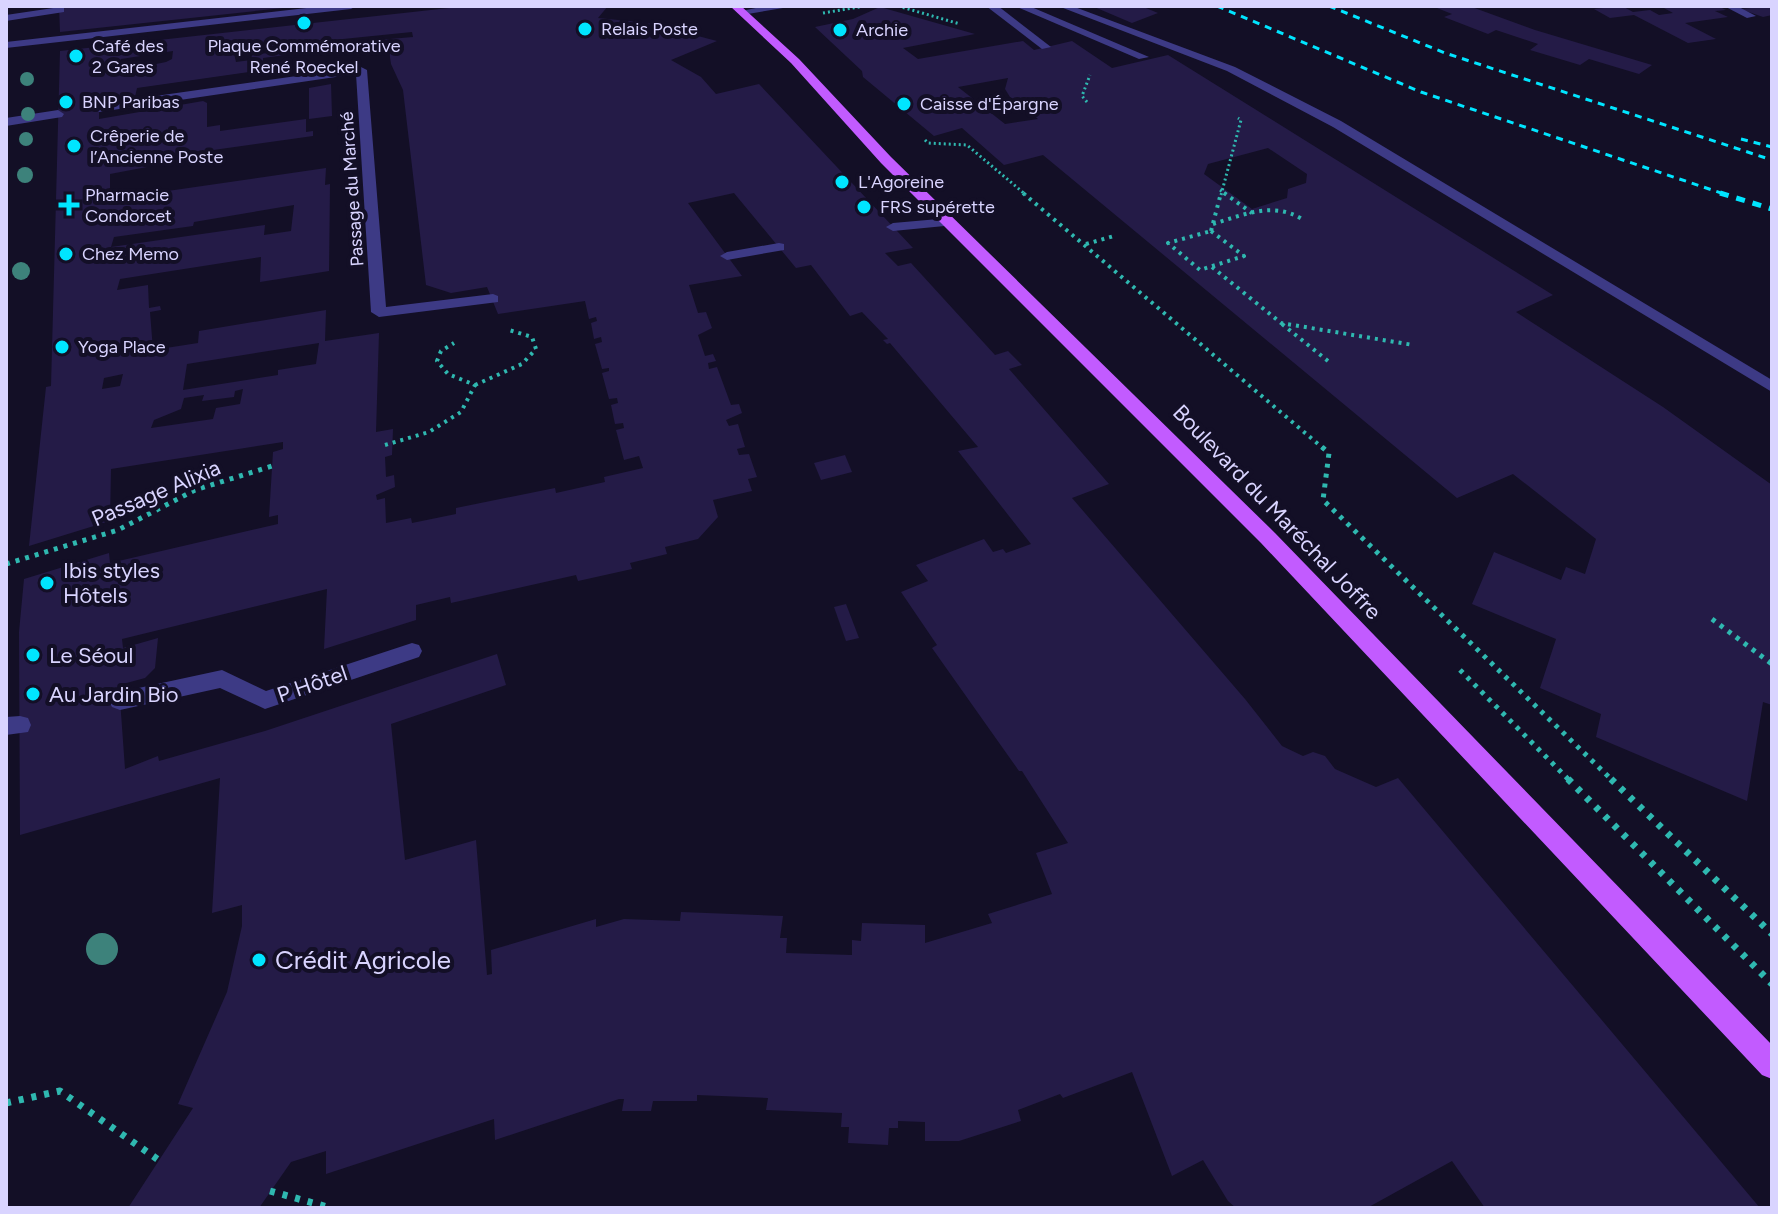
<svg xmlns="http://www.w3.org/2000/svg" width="1778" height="1214" font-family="Figtree,sans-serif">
	<rect width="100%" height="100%" fill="#130f26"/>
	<g fill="#241b47" fill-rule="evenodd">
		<path d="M59,6H283V8L60,32Z"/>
		<path d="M467,6H608L598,18L648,23L717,41L671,60L701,77L716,94L759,84L913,248L885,253L898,266L911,263L995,355L1008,351L1022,365L1009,369L1109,484L1072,498L1245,699L1282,746L1303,756L1313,752L1325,756L1335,769L1376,787L1398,778L1760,1208H1485L1452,1161L1367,1208H1236L1228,1201L1203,1160L1172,1176L1132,1072L1063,1098L1060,1094L1018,1110L1021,1121L959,1141H925V1122L898,1121V1128H889L888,1145L848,1143L849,1127H841L842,1113L766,1110L768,1098L697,1095V1101H653L651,1111H622L624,1099H619L495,1140L494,1119L326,1174V1151L291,1162L259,1208H128L193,1108L178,1104L227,992L242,926V905L212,913L220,778L20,835L19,632L24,579L109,553L110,563L278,524V515L269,517L273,452L283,449V442L111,469L110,521L29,546L46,387L51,386L60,51ZM412,32L413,37L355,42L356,45L349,46V55L389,50L391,64L403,90L426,285L451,293L487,287L498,314L585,301L589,319L596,317L597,321L591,323L594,339L601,337L602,342L595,344L602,369L609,368V371L602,373L609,399L617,398L618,403L611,405L615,424L623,423L624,428L616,430L624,460L639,456L643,468L604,477L605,482L556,493L555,488L456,508V514L412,523L411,518L386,523L385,498L377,500L376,495L395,487L394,475L386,477L385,457L392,455L393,429L376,432L379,333L325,341L326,310L199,331L198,343L153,350L150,312L161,310L160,306L149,308L148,285L117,290L120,279L261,257L260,282L329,271L330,184L325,185L326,168L140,195L141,192L110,194V174L147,167L149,159L313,136V131L306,132V119L220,131V125L207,127V103L203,101L99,119V103L135,97L137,88L263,70V58L316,51L315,47L252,55L251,60L236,62L234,53L254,48ZM173,51L172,59L166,62L122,71L121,59ZM734,193L796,268L811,265L850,316L862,312L888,339L883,340L887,344L890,343L978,447L958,451L1031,544L1006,553L1003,549L993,552L984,539L916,565L928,581L901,592L937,645L932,648L1019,771H1022L1068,843L1036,853L1052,894L988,914L992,923L925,943V925L862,923L861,941L852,940V955L786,953L787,938H780L783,916L681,912L680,921L624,919L596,927V919L491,950L492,974L487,975L476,840L405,860L391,724L506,685L497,654L265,731L159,761L158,756L125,769L119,685L145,678L155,668L158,638L123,648L122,639L327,589L324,649L416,620V605L450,597L451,603L576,575L578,581L632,569L630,563L667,554L665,547L698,539L718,517L713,500L752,491L748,479L757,477L749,454L739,455L737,449L745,447L738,424L729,426L726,420L742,413L739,404L731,405L717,367L709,369L708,363L716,361L713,354L705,356L698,335L712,328L706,312L698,313L689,285L742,276L688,203ZM294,205L291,231L264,235L265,225L111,247L114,237L193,226L194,222ZM319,343L316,364L278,370V375L183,390L187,364ZM123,374L120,386L102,389L104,378ZM243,389L240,404L216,408L213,419L151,428L154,420L181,409L184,398L204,395L202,401L234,397L235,391Z"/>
		<path d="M1092,6H1141L1158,13L1132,23Z"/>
		<path d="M1432,6H1469L1535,30L1652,65L1639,74L1589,59L1580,65L1530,50L1538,44L1496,30L1488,34L1444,17L1452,14Z"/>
		<path d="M1622,6L1633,12L1650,10L1659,15L1673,13L1664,8L1718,6L1726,10L1715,11L1728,17L1685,23L1716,39L1688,43L1634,15L1610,18L1594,9Z"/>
		<path d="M1772,6V15L1763,17L1740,9Z"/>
		<path d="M880,7L975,34L903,48L918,59L1023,41L1034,50L1072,41L1112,68L1168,55L1553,295L1516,312L1663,407L1772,485V705L1763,702L1747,801L1596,737L1601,714L1540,688L1556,639L1472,604L1494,552L1561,580L1566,567L1585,574L1596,539L1513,474L1457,498L1043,155L1004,165L962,128L934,136L863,77L862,71L815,27L853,19ZM1008,78L1005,89L1010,97L1038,119L1005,124L958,87ZM1268,148L1307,174L1306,183L1288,189L1287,198L1252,209L1204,174L1208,164Z"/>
		<path d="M331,84L332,116L309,119V88Z"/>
		<path d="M845,455L852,472L821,480L814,463Z"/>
		<path d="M846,604L859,638L846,641L834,607Z"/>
	</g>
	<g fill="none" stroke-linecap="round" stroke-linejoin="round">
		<g stroke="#2fb8b0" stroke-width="3" stroke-dasharray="2 3" stroke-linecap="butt">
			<path d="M898,6L960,24"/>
			<path d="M823,13L865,6"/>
			<path d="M1087,102L1082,96L1090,75"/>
			<path d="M925,140L928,143L967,145L1026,195"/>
			<path d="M1220,190L1227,195"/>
			<path d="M1221,195L1241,120L1238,118"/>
		</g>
		<g stroke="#2fb8b0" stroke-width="4" stroke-dasharray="3 5" stroke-linecap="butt">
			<path d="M1023,193L1324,449"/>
			<path d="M1224,193L1252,213"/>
			<path d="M1213,224C1243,215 1273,201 1302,219"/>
			<path d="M1211,231L1244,256L1200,270L1168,243Z"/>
			<path d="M1211,231L1221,193"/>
			<path d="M1086,244L1114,236"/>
			<path d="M1212,267L1281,323L1413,345"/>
			<path d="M1282,324L1328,361"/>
			<path d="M475,385L522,364L536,349L532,337L509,330"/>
			<path d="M385,445L429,432L461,412L475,385L448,374L437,361L441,351L454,343"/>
		</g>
		<g stroke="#2fb8b0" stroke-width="5" stroke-dasharray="4 6" stroke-linecap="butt">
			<path d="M1322,447L1329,453L1323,500L1613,781"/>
			<path d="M6,564L118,530L195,490L272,466"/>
			<path d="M1712,619L1772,664"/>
			<path d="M1460,670L1570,781"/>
		</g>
		<g stroke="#2fb8b0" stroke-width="7" stroke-dasharray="5 8" stroke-linecap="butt">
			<path d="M1568,779L1772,984"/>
			<path d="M1611,779L1772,934"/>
			<path d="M6,1103L60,1091L160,1161"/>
			<path d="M270,1191L331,1208"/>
		</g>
		<g fill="#3d3a85" fill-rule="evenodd">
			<path d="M765,6H795L742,15L737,12Z"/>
			<path d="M986,6H998L1051,47L1042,49Z"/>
			<path d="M1015,6H1029L1149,57L1139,59Z"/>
			<path d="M1058,6H1072L1235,67L1341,121L1772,380V392L1333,127L1227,71Z"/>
			<path d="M60,7L64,8V12L6,21V15Z"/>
			<path d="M361,67L367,70L386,307L493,294L498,296V302L379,317L371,312L356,74L99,112L93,108L99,104Z"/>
			<path d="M58,110L64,114L62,117L6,126V118Z"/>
			<path d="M950,218L957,222L955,225L893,231L886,227L893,223Z"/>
			<path d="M779,243L784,244V250L727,260L720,256L727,252Z"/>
			<path d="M412,643L419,645L422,651L419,657L265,709L220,688L120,710L112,707L109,701L112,695L120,692L222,670L266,691Z"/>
			<path d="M20,716L28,718L31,725L28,732L6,735V717Z"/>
		</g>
		<path fill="#3d3a85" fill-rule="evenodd" d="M324,6H356L351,9L6,48V42Z"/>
		<path fill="#3d3a85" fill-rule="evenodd" d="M1724,6H1737L1756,16L1747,18Z"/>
		<path fill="#c25bff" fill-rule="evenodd" d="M730,6H741L799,59L891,157L1275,533L1772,1045V1079L1762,1075L1261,543L881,163L791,63Z"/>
		<g stroke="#00e5ff" stroke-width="3" stroke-dasharray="7 6" stroke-linecap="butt">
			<path d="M1217,6L1421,92L1727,195"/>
			<path d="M1329,6L1445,53L1772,160"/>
			<path d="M1741,139L1772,147"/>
		</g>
		<path stroke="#00e5ff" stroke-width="5" stroke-dasharray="9 8" stroke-linecap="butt" d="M1720,193L1772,209"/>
	</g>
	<g fill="#3d827b">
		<circle cx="27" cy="79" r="7"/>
		<circle cx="28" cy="114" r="7"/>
		<circle cx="26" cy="139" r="7"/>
		<circle cx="25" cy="175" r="8"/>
		<circle cx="21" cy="271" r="9"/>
		<circle cx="102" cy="949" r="16"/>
	</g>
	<g fill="#00e5ff" stroke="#130f26" stroke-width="3">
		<circle cx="304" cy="23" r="8"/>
		<circle cx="585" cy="29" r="8"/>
		<circle cx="840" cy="30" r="8"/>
		<circle cx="76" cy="56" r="8"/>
		<circle cx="66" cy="102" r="8"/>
		<circle cx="904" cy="104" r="8"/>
		<circle cx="74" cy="146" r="8"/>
		<circle cx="842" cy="182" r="8"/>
		<path d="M65 193h8v8h8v8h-8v8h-8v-8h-8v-8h8z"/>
		<circle cx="864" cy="207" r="8"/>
		<circle cx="66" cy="254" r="8"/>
		<circle cx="62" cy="347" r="8"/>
		<circle cx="47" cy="583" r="8"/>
		<circle cx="33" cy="655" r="8"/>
		<circle cx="33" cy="694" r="8"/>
		<circle cx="259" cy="960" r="8"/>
	</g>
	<g text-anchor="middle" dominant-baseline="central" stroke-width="8" stroke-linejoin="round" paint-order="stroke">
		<g font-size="18" fill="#d9d4ff" stroke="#130f26" text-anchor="start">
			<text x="601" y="29">Relais Poste</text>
			<text x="856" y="30">Archie</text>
			<text x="92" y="46">Café des<tspan x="92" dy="21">2 Gares</tspan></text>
			<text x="304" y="46" text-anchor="middle">Plaque Commémorative<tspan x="304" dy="21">René Roeckel</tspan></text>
			<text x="82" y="102">BNP Paribas</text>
			<text x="920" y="104">Caisse d'Épargne</text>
			<text x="90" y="136">Crêperie de<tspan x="90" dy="21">l’Ancienne Poste</tspan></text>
			<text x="858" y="182">L'Agoreine</text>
			<text x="85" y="195">Pharmacie<tspan x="85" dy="21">Condorcet</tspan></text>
			<text x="880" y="207">FRS supérette</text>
			<text x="82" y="254">Chez Memo</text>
			<text x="78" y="347">Yoga Place</text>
		</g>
		<g font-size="18" fill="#d9d4ff" stroke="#130f26">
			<text transform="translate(352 189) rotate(-94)">Passage du Marché</text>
		</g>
		<g font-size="22" fill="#d9d4ff" stroke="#130f26">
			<text transform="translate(156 493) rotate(-23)">Passage Alixia</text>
			<text transform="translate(1277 512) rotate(46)">Boulevard du Maréchal Joffre</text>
			<text transform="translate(312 684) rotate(-19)">P Hôtel</text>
		</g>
		<g font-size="22" fill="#d9d4ff" stroke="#130f26" text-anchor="start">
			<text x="63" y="570">Ibis styles<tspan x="63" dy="25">Hôtels</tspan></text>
			<text x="49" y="655">Le Séoul</text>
			<text x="49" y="694">Au Jardin Bio</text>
		</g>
		<g font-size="26" fill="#d9d4ff" stroke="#130f26" text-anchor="start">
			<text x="275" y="960">Crédit Agricole</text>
		</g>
	</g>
	<rect width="1778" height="1214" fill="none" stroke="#d9d4ff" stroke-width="16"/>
</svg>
